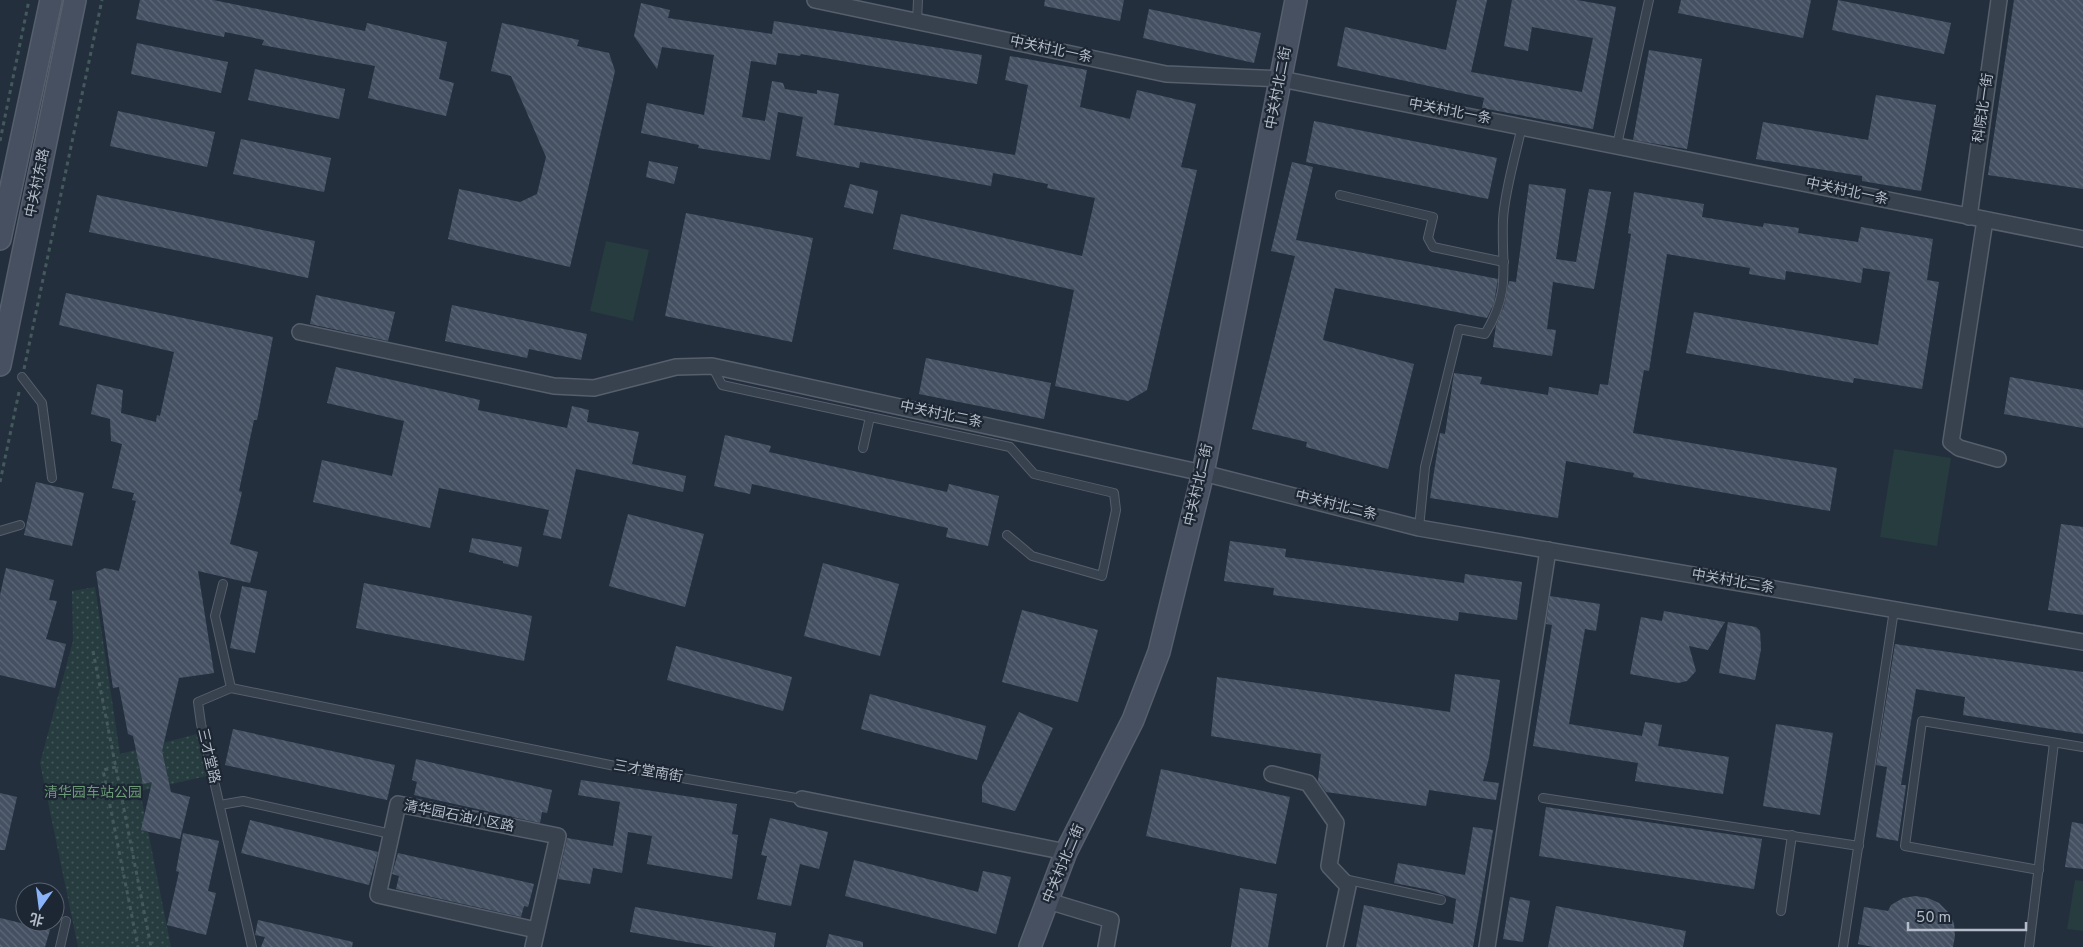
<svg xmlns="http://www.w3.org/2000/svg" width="2083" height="947" font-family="Overpass,'Noto Sans SC',sans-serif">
	<defs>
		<pattern id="park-dots" width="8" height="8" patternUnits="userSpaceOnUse" patternTransform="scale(1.25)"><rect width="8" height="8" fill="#263c3f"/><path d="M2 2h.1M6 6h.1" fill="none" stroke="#435659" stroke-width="1.8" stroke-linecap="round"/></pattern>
		<pattern id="building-back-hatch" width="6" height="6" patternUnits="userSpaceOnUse" patternTransform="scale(1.25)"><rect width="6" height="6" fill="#455162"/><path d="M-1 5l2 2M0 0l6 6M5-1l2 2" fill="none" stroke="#5d6877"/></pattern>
	</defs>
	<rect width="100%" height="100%" fill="#242f3e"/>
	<g fill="#263c3f">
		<path d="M606,241L649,250L633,321L590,311Z"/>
		<path d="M1894,449L1951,458L1937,546L1880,537Z"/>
		<path d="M2075,880L2083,881V931L2067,929Z"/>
	</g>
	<path fill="url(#park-dots)" d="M95,587L120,754L197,734L207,776L140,791L171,947H78L40,763L73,641L72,591Z"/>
	<g fill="url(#building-back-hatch)">
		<path d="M140,0H213L365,31L367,23L447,42L439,79L454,83L446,116L368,98L375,66L262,45L264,40L225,32L224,37L136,19Z"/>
		<path d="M1045,0H1124L1120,21L1044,6Z"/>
		<path d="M1457,0H1487L1471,72L1582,92L1593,38L1532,27L1528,51L1504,46L1512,0H1577L1616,7L1593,129L1482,108L1484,98L1337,66L1345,27L1446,50Z"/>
		<path d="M1681,0H1811L1803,38L1678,13Z"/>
		<path d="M1838,0L1951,23L1944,54L1832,30Z"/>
		<path d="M2014,0H2083V189L1988,175Z"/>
		<path d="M641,3L670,10L668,18L772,34L774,21L982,55L977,84L801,54L800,56L778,53L776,65L751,61L742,117L765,121L772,81L783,83L785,89L817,94V90L839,94L834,125L1015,155L1028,85L1005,80L1010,56L1087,70L1080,107L1130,119L1137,90L1196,104L1181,167L1197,170L1147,390L1128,401L1055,386L1074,290L893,249L901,214L1082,256L1095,198L1047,188L1048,184L993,173L991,186L860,162L859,168L796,156L803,117L778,112L770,160L698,148L699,145L641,133L647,103L704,115L714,55L662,47L657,69L634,36Z"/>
		<path d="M1149,9L1261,33L1254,63L1143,38Z"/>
		<path d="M502,23L579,40L577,46L609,53L615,71L570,267L448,239L459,189L520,202L537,194L546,157L511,76L491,71Z"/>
		<path d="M137,43L228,62L221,93L131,74Z"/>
		<path d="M1649,50L1702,59L1687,149L1633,140Z"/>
		<path d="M255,69L345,89L339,119L248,100Z"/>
		<path d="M1876,95L1936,105L1921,191L1862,181V176L1756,159L1763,122L1868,140Z"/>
		<path d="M118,111L215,132L207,167L110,146Z"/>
		<path d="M1314,121L1497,158L1488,199L1306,162Z"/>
		<path d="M241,139L331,158L324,192L233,174Z"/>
		<path d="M649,161L678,167L674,184L646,177Z"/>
		<path d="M1292,162L1313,167L1296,240L1498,279L1494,303L1487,318L1335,288L1323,340L1414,364L1388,469L1306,447L1307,442L1252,429L1295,256L1271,251Z"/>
		<path d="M850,184L878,191L873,214L844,207Z"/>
		<path d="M1529,184L1566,189L1556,259L1576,262L1589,189L1611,192L1594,289L1553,282L1547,329L1556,330L1552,356L1493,347L1496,325L1504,306L1509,281L1516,282Z"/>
		<path d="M1634,192L1704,204L1702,217L1763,227L1764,223L1799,228L1798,233L1858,242L1861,227L1933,239L1927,280L1939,282L1922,389L1854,378L1853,383L1686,353L1694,312L1878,345L1890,272L1863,268L1861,283L1786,271L1785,280L1749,274L1750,268L1667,254L1649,371L1644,370L1633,433L1837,468L1830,511L1633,477L1634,473L1566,461L1558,518L1430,498L1440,433L1445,434L1454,373L1482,377L1480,384L1548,395L1549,387L1598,395L1600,384L1608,385L1631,234L1628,233Z"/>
		<path d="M97,195L315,241L308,278L89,232Z"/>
		<path d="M686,213L813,238L792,342L665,316Z"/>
		<path d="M66,293L273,337L257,420H254L239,491L242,492L230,544L258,552L250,583L198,571L214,673L179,678L162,751L171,792L190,797L180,839L141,830L152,782L143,784L133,736L128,734L119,687L113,688L96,572L105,568L119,571L136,501L132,500L134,493L112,488L122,444L111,441L110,419L91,414L97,384L123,390L121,413L156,422L157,415L160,416L174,352L59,325Z"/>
		<path d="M316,295L395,312L388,341L310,324Z"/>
		<path d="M452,305L587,334L581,360L529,349L527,358L445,341Z"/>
		<path d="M926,358L1051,383L1044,419L919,394Z"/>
		<path d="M336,367L480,400L478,410L567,428L572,406L589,410L587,422L639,432L632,464L686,476L683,492L576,469L561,539L543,535L549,510L439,488L430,528L313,502L322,460L392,476L404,421L327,403Z"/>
		<path d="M2010,377L2083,390V428L2004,414Z"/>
		<path d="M725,435L771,446L769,452L947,492L949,484L999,496L988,546L946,537L948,528L752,484L750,494L714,486Z"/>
		<path d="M36,482L84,493L72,546L24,535Z"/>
		<path d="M628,514L704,534L685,607L609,586Z"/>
		<path d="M2061,524L2083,527V615L2048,610Z"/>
		<path d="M472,538L522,547L518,567L503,563V561L469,552Z"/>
		<path d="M1230,541L1286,549L1285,557L1464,583L1465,574L1522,582L1517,620L1459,612L1458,621L1273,595L1274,588L1224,581Z"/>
		<path d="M823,563L899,584L880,656L804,636Z"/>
		<path d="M6,568L54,580L49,600L57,601L46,639L66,644L55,688L0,675V595Z"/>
		<path d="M364,583L532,616L524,661L356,628Z"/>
		<path d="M242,586L267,591L255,653L230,648Z"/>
		<path d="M1550,596L1600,604L1596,631L1585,629L1569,724L1642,736L1645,722L1662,725L1658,746L1729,757L1723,794L1635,781L1638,763L1533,746L1552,625L1546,624Z"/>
		<path d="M1022,610L1098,630L1078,702L1002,682Z"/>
		<path d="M1664,611L1725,622L1708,650L1689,646L1696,671L1687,681L1678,683L1630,674L1641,617L1662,621Z"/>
		<path d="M1728,622L1756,627L1760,631L1761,649L1755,680L1719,673Z"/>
		<path d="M1895,644L2083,672V734L1963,715L1965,697L1916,689L1901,785H1906L1898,841L1876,837L1887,767L1876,765Z"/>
		<path d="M676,646L792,677L783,711L667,680Z"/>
		<path d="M1455,674L1500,680L1489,758L1483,781L1499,783L1496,800L1429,790L1426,806L1326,792L1318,781L1321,754L1211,736L1217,677L1450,712Z"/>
		<path d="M870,694L986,726L977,760L861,729Z"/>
		<path d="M1019,712L1053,728L1015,811L982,802V786Z"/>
		<path d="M1776,724L1833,733L1820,815L1763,806Z"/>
		<path d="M233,729L395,765L387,800L225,765Z"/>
		<path d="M416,759L552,790L547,813L542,812L540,823L414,795L417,782L412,780Z"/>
		<path d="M1161,769L1290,797L1276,864L1146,836Z"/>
		<path d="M581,780L737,804L732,834L738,835L732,879L647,864L652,836L628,832L622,873L593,868L590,884L558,879L567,838L613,846L620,802L578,795Z"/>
		<path d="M0,793L17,797L5,850H0Z"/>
		<path d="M1546,807L1762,839L1754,889L1539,856Z"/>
		<path d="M770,818L828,832L819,869L800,864L791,906L757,899L767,856L761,855Z"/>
		<path d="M250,820L378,852L369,885L241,853Z"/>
		<path d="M2072,822L2083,824V869L2065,867Z"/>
		<path d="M1473,827L1493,830L1473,947H1356L1364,905L1453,924L1456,899L1430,890L1394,883L1398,863L1465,875Z"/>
		<path d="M183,833L219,841L208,891L216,893L206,935L167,925L179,872L176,871Z"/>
		<path d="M398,853L534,884L528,907L524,906L521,917L396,889L399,876L392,874Z"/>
		<path d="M854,860L978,892L983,871L1011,877L996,934L845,896Z"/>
		<path d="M1240,888L1277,894L1268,947H1231Z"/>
		<path d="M1915,896L1928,898L1939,903L1948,912L1954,923L1955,936L1953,947H1873L1858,944L1864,907L1888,911L1891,905L1903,898Z"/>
		<path d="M1510,897L1530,901L1523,942L1503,939Z"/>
		<path d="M1556,906L1686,931L1683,947H1548Z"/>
		<path d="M635,907L776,933L774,947H715L630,932Z"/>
		<path d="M0,918L50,930L45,947H0Z"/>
		<path d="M258,920L353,942L352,947H261L265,937L255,935Z"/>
		<path d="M829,934L863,942V947H826Z"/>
	</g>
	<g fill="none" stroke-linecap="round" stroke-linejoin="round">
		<defs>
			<g id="lane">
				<path d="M917,21L918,0"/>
				<path d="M1617,145L1649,0"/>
				<path d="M1340,195L1433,217L1428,238L1433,247L1504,262"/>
				<path d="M712,366L722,385L1010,447L1034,474L1114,493L1116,510L1102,576L1032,556L1007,535"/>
				<path d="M22,377L42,403L52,478"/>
				<path d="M863,448L870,417"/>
				<path d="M1419,528L1425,467L1459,329L1485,334C1512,290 1501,267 1503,220C1504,194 1516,153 1522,126"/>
				<path d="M0,531L20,525"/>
				<path d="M223,584L215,616L231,688L198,702L201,724L252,947"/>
				<path d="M231,688L625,768L802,799"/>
				<path d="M1543,798L1859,846"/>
				<path d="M220,805L243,801L391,834"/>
				<path d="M2039,870L1905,846L1922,721L2083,747"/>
				<path d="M1344,879L1441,900"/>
				<path d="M1781,911L1792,835"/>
				<path d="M60,947L66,921"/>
				<path d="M1843,947L1894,610"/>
				<path d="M2029,947L2054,743"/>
			</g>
			<g id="street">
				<path d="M815,0L1166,74L1281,79L2083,239"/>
				<path d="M1969,217L1999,0"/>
				<path d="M1985,220L1951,442L1959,448L1998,459"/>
				<path d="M300,332L554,386L594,388L676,367L712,366L1203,473L1419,528L2083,642"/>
				<path d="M1272,774L1308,783L1336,823L1329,866L1348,886L1335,947"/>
				<path d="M802,799L1066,852"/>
				<path d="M1048,901L1111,920L1106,947"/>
				<path d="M533,947L558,836L398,804L378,895L536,930"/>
				<path d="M1487,947L1548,550"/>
			</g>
			<g id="secondary">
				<path d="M0,239L51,0"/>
				<path d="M0,365L75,0"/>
				<path d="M1030,947L1066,852L1133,720L1159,652L1203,473L1296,0"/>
			</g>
		</defs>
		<use href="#lane" stroke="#565f6c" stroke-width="10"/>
		<use href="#street" stroke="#565f6c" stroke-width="18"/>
		<use href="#secondary" stroke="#565f6c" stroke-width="24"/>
		<g stroke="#44595c" stroke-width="3" stroke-dasharray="4 4" stroke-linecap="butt">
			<path d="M0,141L29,0"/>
			<path d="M24,369L102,0"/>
			<path d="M0,482L19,392"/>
			<path d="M93,651L151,947"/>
			<path d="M116,767L103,770L138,947"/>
		</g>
		<use href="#lane" stroke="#38414e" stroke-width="8"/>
		<use href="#street" stroke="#38414e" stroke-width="15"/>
		<use href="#secondary" stroke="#465061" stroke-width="21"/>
	</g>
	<g text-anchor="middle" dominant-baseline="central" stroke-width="4.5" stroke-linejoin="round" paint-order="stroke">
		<g font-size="14" fill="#b4bcc9" stroke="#1d2633">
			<text transform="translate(1051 50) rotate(12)">中关村北一条</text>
			<text transform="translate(1279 88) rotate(-79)">中关村北二街</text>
			<text transform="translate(1984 108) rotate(-82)">科院北一街</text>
			<text transform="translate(1450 112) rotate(11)">中关村北一条</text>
			<text transform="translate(38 183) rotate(-78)">中关村东路</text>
			<text transform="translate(1847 192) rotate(12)">中关村北一条</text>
			<text transform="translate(941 415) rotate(12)">中关村北二条</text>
			<text transform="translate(1199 485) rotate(-77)">中关村北二街</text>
			<text transform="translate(1336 506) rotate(14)">中关村北二条</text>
			<text transform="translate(1733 582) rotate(10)">中关村北二条</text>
			<text transform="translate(208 756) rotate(77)">三才堂路</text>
			<text transform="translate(648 772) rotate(10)">三才堂南街</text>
			<text transform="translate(459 817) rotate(11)">清华园石油小区路</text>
			<text transform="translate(1064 864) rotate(-67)">中关村北二街</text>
		</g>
		<g font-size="14" fill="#6b9a76" stroke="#1d2633">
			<text x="93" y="793">清华园车站公园</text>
		</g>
	</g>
	<g transform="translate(40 907) rotate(194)"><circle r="24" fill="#1d2633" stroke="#59626f"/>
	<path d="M0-4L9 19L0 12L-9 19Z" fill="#8ab4f8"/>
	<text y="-8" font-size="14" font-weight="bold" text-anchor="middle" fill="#b4bcc9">北</text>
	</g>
	<path d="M1908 922v8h118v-8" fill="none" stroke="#b4bcc9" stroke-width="2.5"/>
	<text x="1916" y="922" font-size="15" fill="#b4bcc9" stroke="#1d2633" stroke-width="4" paint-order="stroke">50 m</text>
</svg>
